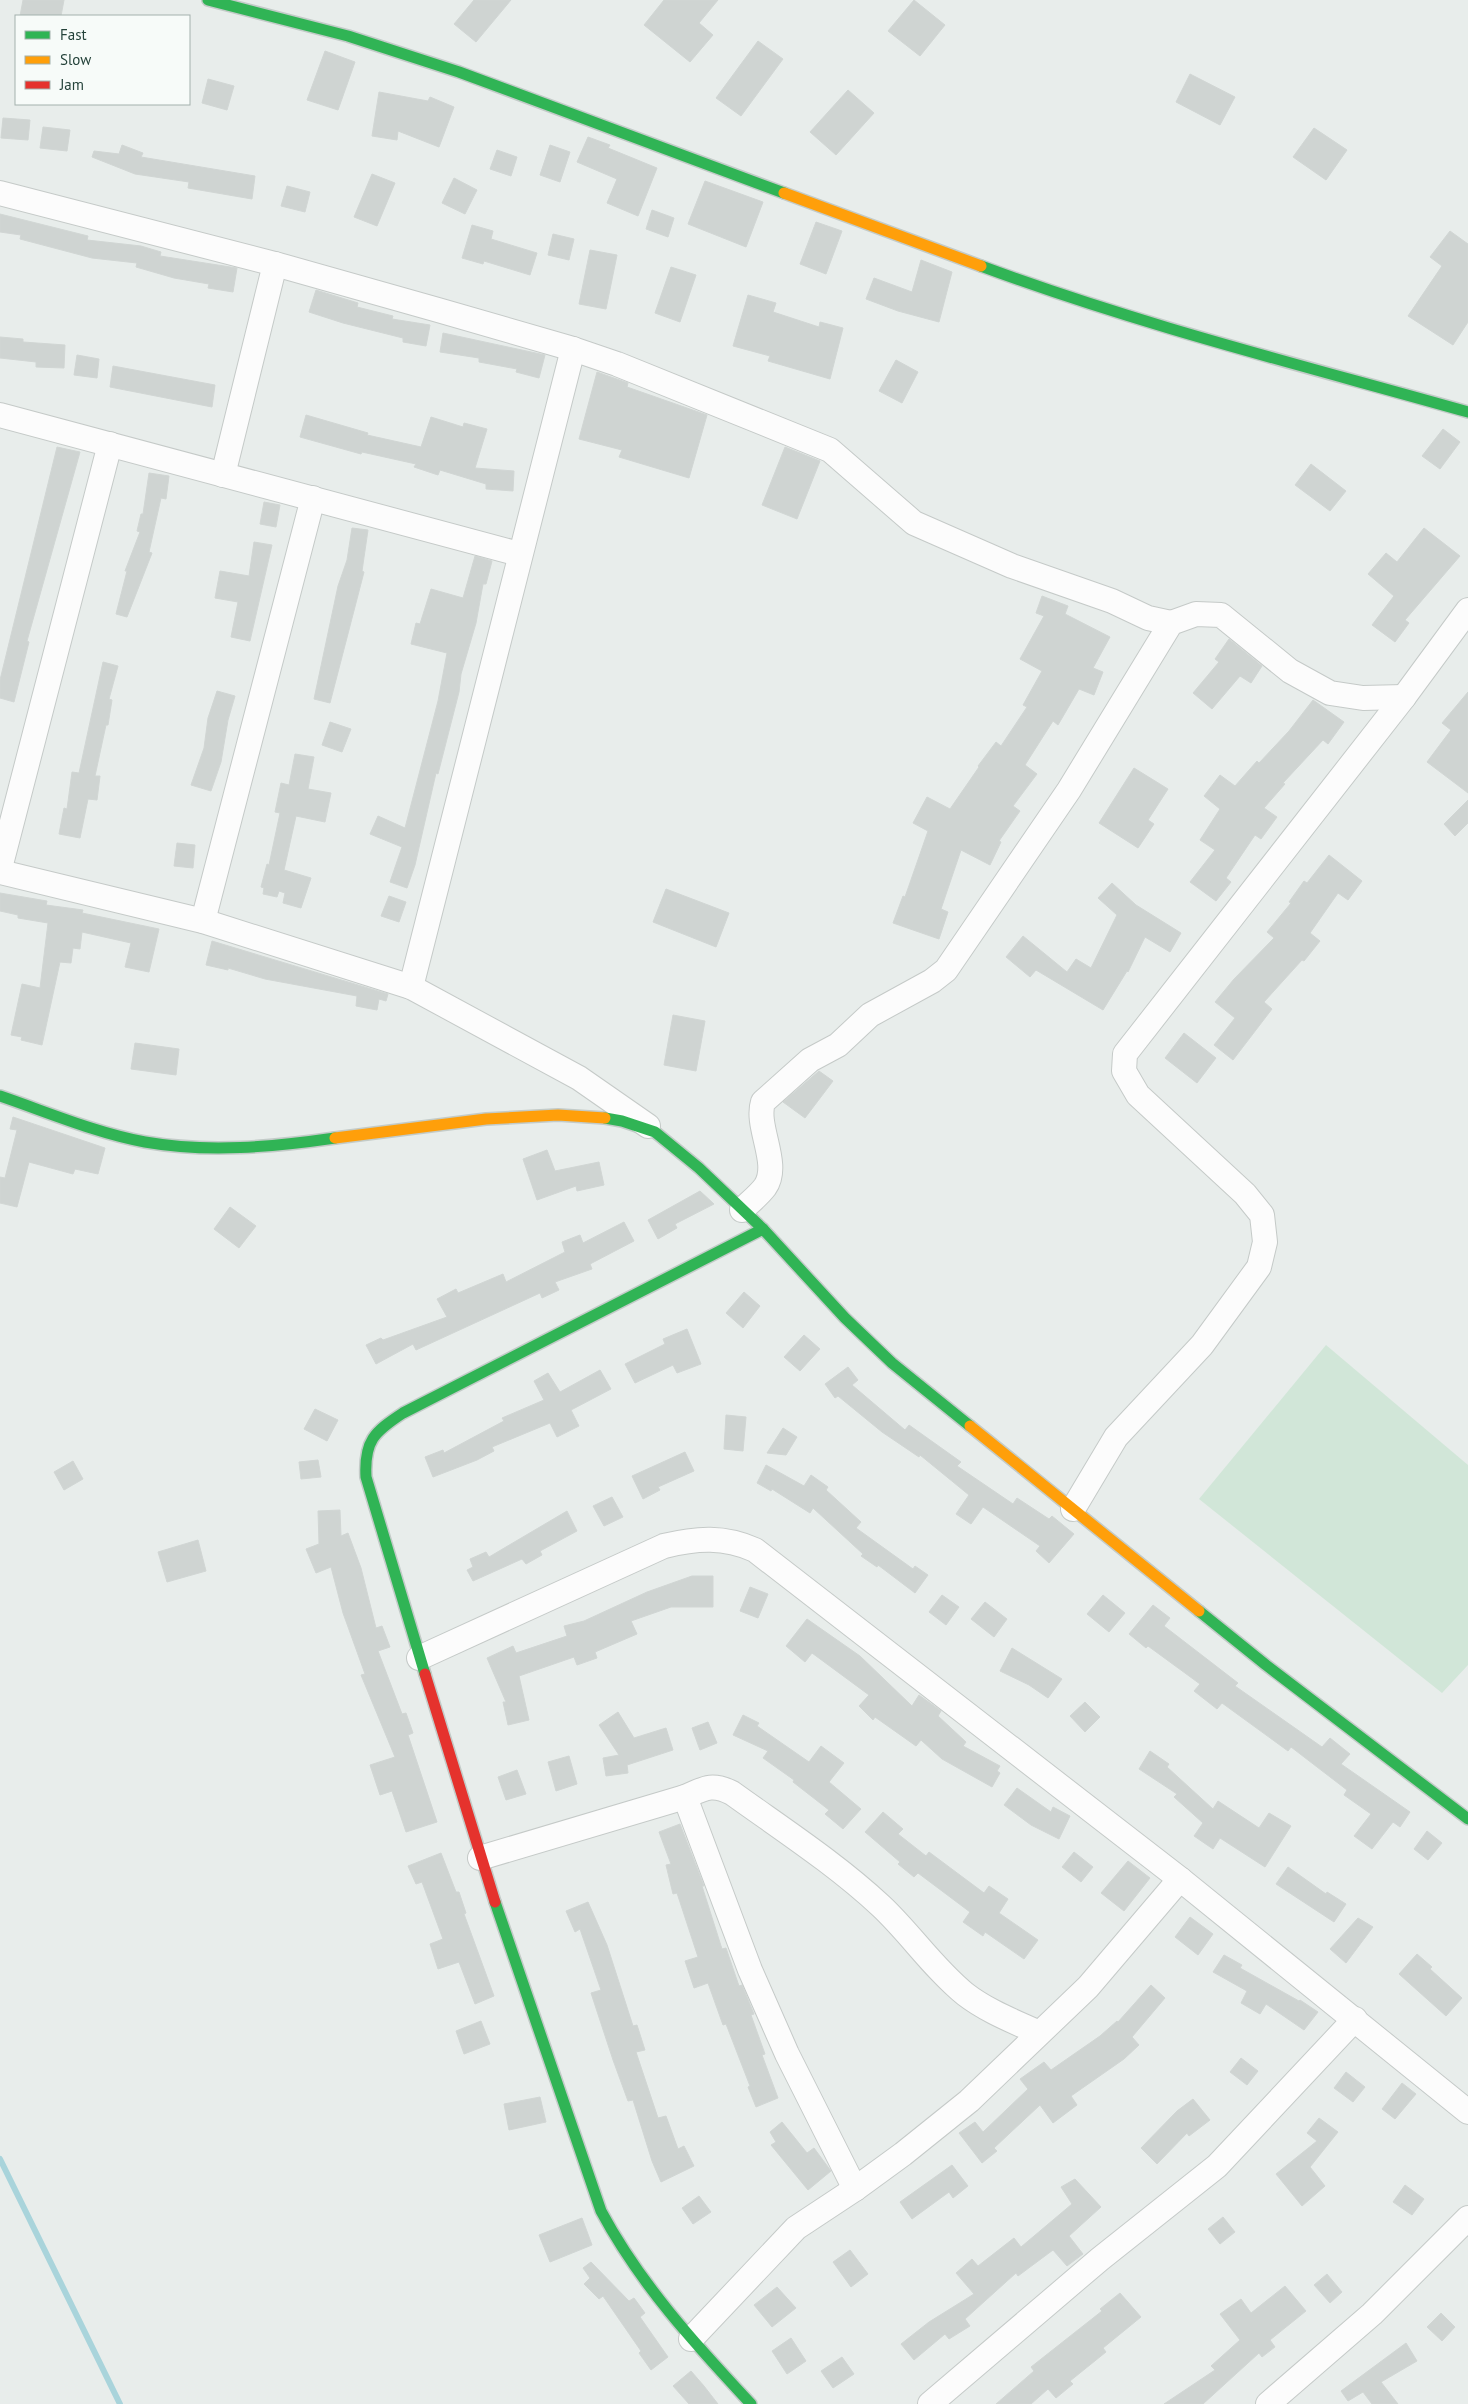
<svg xmlns="http://www.w3.org/2000/svg" width="1468" height="2404" font-family="'PT Sans',sans-serif">
	<rect width="100%" height="100%" fill="#e8edeb"/>
	<path fill="#d1e6d8" d="M1326,1345L1468,1465V1665L1442,1693L1199,1499Z"/>
	<g fill="none" stroke-linecap="round" stroke-linejoin="round">
		<path stroke="#a9d4db" stroke-width="6" d="M0,2159L120,2404"/>
	</g>
	<g fill="#cfd4d2" stroke="#d1d6d4">
		<path d="M23,0H64L61,16H20Z"/>
		<path d="M474,0H511L476,42L454,24Z"/>
		<path d="M664,0H718L699,23L713,35L690,62L644,25Z"/>
		<path d="M914,0L945,25L920,56L888,31Z"/>
		<path d="M758,41L783,59L741,116L716,98Z"/>
		<path d="M325,51L355,62L338,110L307,100Z"/>
		<path d="M1190,74L1235,97L1220,125L1176,102Z"/>
		<path d="M208,79L234,86L227,110L202,103Z"/>
		<path d="M848,90L874,113L836,155L810,132Z"/>
		<path d="M379,92L428,101L430,97L454,107L439,147L398,131L397,140L372,136Z"/>
		<path d="M3,118L30,120L28,140L1,138Z"/>
		<path d="M43,127L70,130L67,151L40,148Z"/>
		<path d="M1314,128L1347,150L1326,180L1293,157Z"/>
		<path d="M588,137L610,145L608,148L657,168L638,216L607,203L617,179L577,162Z"/>
		<path d="M122,145L143,153L141,157L255,176L252,199L188,188L189,182L135,174L92,157L94,151L119,154Z"/>
		<path d="M550,145L570,152L560,182L540,175Z"/>
		<path d="M497,150L517,157L511,176L490,169Z"/>
		<path d="M372,174L395,183L377,226L354,217Z"/>
		<path d="M454,178L477,190L465,214L442,203Z"/>
		<path d="M705,181L763,202L746,247L688,224Z"/>
		<path d="M287,186L310,192L305,212L281,206Z"/>
		<path d="M652,210L674,218L668,237L646,229Z"/>
		<path d="M0,214L88,236L87,240L141,246L161,252L160,256L237,268L233,292L208,288L209,284L174,278L136,267L137,263L92,258L20,239L21,235L0,232Z"/>
		<path d="M816,222L842,231L826,274L800,264Z"/>
		<path d="M472,225L493,231L491,239L537,253L530,275L484,261L483,264L462,258Z"/>
		<path d="M1450,231L1468,244V322L1453,345L1408,316L1442,266L1430,257Z"/>
		<path d="M553,234L574,239L569,260L548,255Z"/>
		<path d="M590,250L617,255L606,309L579,304Z"/>
		<path d="M921,260L952,272L939,322L898,311L866,299L874,278L912,292Z"/>
		<path d="M671,267L696,275L680,322L655,313Z"/>
		<path d="M316,290L358,303L357,307L393,316L392,319L430,325L426,346L403,342V338L343,323L309,312Z"/>
		<path d="M748,295L776,303L773,312L819,327L820,322L843,328L830,379L768,361L770,356L733,346Z"/>
		<path d="M443,333L545,355L539,378L516,372L517,369L479,362V358L440,352Z"/>
		<path d="M0,337L23,339V342L65,345L64,368L36,367V362L0,358Z"/>
		<path d="M77,355L99,359L97,378L74,375Z"/>
		<path d="M896,360L918,372L902,403L879,391Z"/>
		<path d="M113,366L215,385L212,407L110,387Z"/>
		<path d="M597,372L628,383L627,387L707,415L689,478L619,457L622,450L579,439Z"/>
		<path d="M306,415L368,433L367,435L421,447L431,417L463,427L464,423L487,429L475,468L514,471L513,491L486,489V484L440,470L438,475L414,467L416,464L362,452L361,454L300,437Z"/>
		<path d="M1443,429L1460,442L1440,469L1422,456Z"/>
		<path d="M57,447L80,452L27,641L29,642L14,702L0,698V680Z"/>
		<path d="M785,447L820,461L797,519L762,505Z"/>
		<path d="M1311,464L1346,491L1330,511L1295,485Z"/>
		<path d="M149,473L169,476L166,499L161,498L149,552L152,553L127,617L116,614L127,571H125L140,532L137,531L141,514H143Z"/>
		<path d="M264,502L280,505L276,527L260,524Z"/>
		<path d="M352,528L368,530L362,571L364,572L330,703L314,699L338,586L347,560Z"/>
		<path d="M1424,528L1460,556L1405,620L1409,623L1395,642L1372,625L1394,596L1368,574L1386,553L1397,562Z"/>
		<path d="M254,542L272,545L250,641L231,637L238,602L215,598L220,571L249,576Z"/>
		<path d="M475,556L492,561L486,584H483L476,623L461,674L459,692L438,774L436,773L415,865L407,888L390,882L402,847L370,834L378,816L405,828L438,701L447,653L411,644L416,623L420,624L431,589L463,598Z"/>
		<path d="M1042,596L1068,606L1065,614L1110,637L1093,668L1103,672L1094,695L1079,689L1058,725L1053,721L1025,765L1037,774L1013,806L1020,811L999,841L1001,842L990,865L961,850L941,909L948,912L939,939L893,923L903,896L905,897L928,831L913,823L927,797L950,809L979,767L978,766L996,742L1001,746L1027,707L1023,705L1042,671L1020,659L1044,616L1036,613Z"/>
		<path d="M1229,639L1262,666L1251,683L1240,676L1212,709L1193,693L1219,662L1215,659Z"/>
		<path d="M103,662L118,666L109,699L112,700L108,725H106L95,776H100L97,800L88,799L80,838L59,834L64,808L67,809L72,772L79,773Z"/>
		<path d="M217,691L235,696L228,720L221,762L211,791L191,785L204,748L208,718Z"/>
		<path d="M1468,692V793L1427,762L1451,730L1442,723Z"/>
		<path d="M1313,700L1344,722L1328,744L1323,740L1283,783L1285,784L1264,808L1277,817L1261,839L1255,835L1226,878L1231,882L1216,901L1190,882L1215,850L1200,840L1220,809L1204,796L1220,775L1235,786L1257,761L1259,763L1289,731Z"/>
		<path d="M330,722L351,729L342,752L322,745Z"/>
		<path d="M295,754L314,757L308,789L331,793L325,822L296,816L284,870L311,878L301,908L283,903L285,893L279,891L277,897L263,894L264,888L261,887L267,864L269,865L280,813L275,812L281,783L289,785Z"/>
		<path d="M1134,768L1168,789L1148,820L1154,824L1138,848L1099,823Z"/>
		<path d="M1468,800V823L1455,836L1444,824Z"/>
		<path d="M177,843L195,845L193,868L174,866Z"/>
		<path d="M1329,855L1362,881L1348,900L1338,893L1310,933L1320,941L1304,961L1302,960L1264,1002L1272,1009L1233,1060L1214,1045L1235,1018L1215,1002L1234,979L1274,938L1267,932L1291,903L1289,902L1304,881L1307,883Z"/>
		<path d="M1112,883L1136,905L1181,933L1170,952L1145,937L1128,972L1127,971L1103,1010L1036,970L1030,977L1006,957L1023,936L1067,972L1076,959L1091,968L1117,915L1098,898Z"/>
		<path d="M666,889L729,913L716,947L653,922Z"/>
		<path d="M0,893L47,901L46,905L83,910L82,913L159,929L149,972L125,967L131,943L82,932L80,949L73,948L71,963L60,962L42,1045L21,1040L22,1037L11,1035L22,984L40,988L48,923L18,918V915L0,911Z"/>
		<path d="M389,896L406,902L399,922L381,916Z"/>
		<path d="M212,941L388,994L386,1001L379,999L377,1010L356,1006L357,996L265,979L228,968V970L206,965Z"/>
		<path d="M673,1015L705,1021L696,1071L664,1065Z"/>
		<path d="M1184,1033L1216,1058L1197,1083L1165,1058Z"/>
		<path d="M135,1043L179,1049L176,1075L131,1069Z"/>
		<path d="M819,1071L833,1081L805,1118L783,1102Z"/>
		<path d="M13,1117L105,1148L98,1174L75,1169L73,1174L29,1162L17,1207L0,1203V1177L5,1178L17,1130L10,1129Z"/>
		<path d="M547,1150L555,1171L599,1162L604,1185L577,1191L576,1186L537,1200L523,1159Z"/>
		<path d="M700,1191L714,1204L675,1224L677,1228L658,1239L648,1220Z"/>
		<path d="M230,1207L256,1226L239,1248L214,1229Z"/>
		<path d="M624,1222L634,1241L590,1264L592,1269L555,1282L559,1290L542,1298L540,1293L416,1350L413,1344L376,1364L366,1345L381,1338L383,1340L447,1317L437,1299L456,1289L458,1293L503,1274L506,1282L565,1252L562,1242L580,1235L583,1243Z"/>
		<path d="M744,1292L760,1306L743,1328L726,1313Z"/>
		<path d="M687,1329L701,1364L677,1373L673,1365L635,1383L625,1364L665,1344L663,1339Z"/>
		<path d="M804,1335L820,1349L800,1371L784,1357Z"/>
		<path d="M848,1367L858,1380L852,1385L905,1430L909,1425L961,1462L957,1466L1013,1504L1017,1498L1049,1519L1052,1516L1074,1534L1049,1563L1036,1551L1040,1546L983,1507L971,1524L956,1514L969,1495L920,1455L919,1457L882,1432L838,1396L835,1398L825,1384Z"/>
		<path d="M600,1370L611,1389L571,1410L579,1426L557,1437L550,1423L492,1447L494,1451L477,1460L433,1477L425,1457L443,1450L444,1453L504,1421L502,1418L544,1400L534,1381L548,1373L560,1392Z"/>
		<path d="M315,1409L338,1420L327,1441L304,1429Z"/>
		<path d="M726,1415L746,1417L743,1451L724,1449Z"/>
		<path d="M783,1428L797,1437L786,1455L767,1453Z"/>
		<path d="M685,1452L694,1471L658,1487L660,1490L643,1499L632,1476Z"/>
		<path d="M318,1460L321,1477L301,1479L299,1462Z"/>
		<path d="M73,1461L83,1479L64,1490L54,1472Z"/>
		<path d="M766,1465L804,1486L811,1475L828,1487L826,1490L861,1522L856,1528L913,1569L915,1566L928,1575L915,1593L878,1565L877,1567L861,1556L863,1554L813,1508L810,1513L772,1489L771,1491L757,1483Z"/>
		<path d="M612,1497L623,1517L604,1526L593,1506Z"/>
		<path d="M340,1510L341,1536L348,1533L361,1568L376,1628L382,1626L390,1647L378,1651L402,1714L406,1713L413,1733L408,1735L437,1822L406,1832L392,1791L380,1795L370,1765L395,1757L361,1675L365,1674L343,1613L331,1567L316,1573L306,1549L319,1544L318,1511Z"/>
		<path d="M567,1511L577,1531L540,1551L542,1555L526,1564L522,1559L473,1581L467,1570L473,1567L470,1559L486,1552L489,1557Z"/>
		<path d="M198,1540L206,1571L167,1582L158,1552Z"/>
		<path d="M692,1576H713V1607H671L631,1621L637,1634L595,1652L597,1658L577,1665L574,1657L519,1676L529,1720L508,1725L503,1702H506L487,1658L513,1646L516,1653L567,1636L564,1626L584,1621L647,1592Z"/>
		<path d="M750,1587L768,1594L758,1618L740,1611Z"/>
		<path d="M942,1595L959,1607L946,1625L929,1612Z"/>
		<path d="M1103,1595L1125,1613L1109,1632L1087,1614Z"/>
		<path d="M985,1602L1007,1619L994,1637L971,1619Z"/>
		<path d="M1153,1605L1170,1618L1164,1626L1238,1683L1235,1686L1322,1747L1330,1738L1350,1754L1341,1764L1410,1812L1400,1827L1393,1822L1372,1849L1354,1836L1371,1814L1344,1795L1347,1790L1291,1747L1288,1751L1222,1703L1217,1709L1194,1691L1200,1684L1148,1646L1146,1648L1129,1634Z"/>
		<path d="M807,1619L860,1656L912,1706L919,1695L941,1711L938,1716L966,1742L963,1746L1000,1766L997,1771L1000,1773L992,1787L942,1759L921,1740L916,1746L875,1717L873,1720L859,1706L869,1695L812,1653L805,1662L786,1646Z"/>
		<path d="M1012,1648L1062,1679L1048,1698L1029,1685L1000,1671Z"/>
		<path d="M1085,1702L1100,1717L1085,1732L1070,1716Z"/>
		<path d="M618,1712L634,1738L666,1728L673,1750L627,1765L628,1773L606,1776L603,1758L619,1755L599,1725Z"/>
		<path d="M743,1715L759,1723L757,1726L809,1762L821,1746L844,1763L829,1782L861,1809L843,1829L825,1814L829,1810L793,1782L794,1780L763,1758L768,1751L733,1735Z"/>
		<path d="M708,1722L717,1743L700,1750L692,1728Z"/>
		<path d="M1150,1751L1169,1764L1167,1767L1213,1809L1218,1801L1259,1828L1269,1813L1291,1826L1265,1867L1220,1838L1213,1849L1194,1836L1203,1823L1174,1797L1177,1794L1139,1769Z"/>
		<path d="M569,1756L577,1784L556,1791L548,1762Z"/>
		<path d="M517,1770L526,1794L506,1800L498,1777Z"/>
		<path d="M1017,1788L1051,1812L1053,1807L1070,1816L1059,1839L1031,1825L1004,1805Z"/>
		<path d="M883,1812L903,1829L898,1834L926,1856L929,1852L984,1893L989,1886L1008,1899L999,1913L1038,1940L1024,1959L985,1932L983,1936L963,1922L970,1912L918,1873L914,1877L898,1864L900,1862L865,1832Z"/>
		<path d="M680,1824L704,1886H702L722,1949L726,1948L739,1986L742,1985L754,2014L751,2015L765,2054L762,2055L778,2098L756,2107L748,2087L750,2086L726,2024L723,2025L708,1983L694,1988L685,1961L698,1957L677,1893L673,1894L666,1865L671,1864L659,1832Z"/>
		<path d="M1427,1831L1442,1843L1428,1860L1414,1849Z"/>
		<path d="M1074,1852L1093,1867L1081,1882L1062,1867Z"/>
		<path d="M441,1853L456,1892H459L466,1913L464,1914L494,1996L475,2004L459,1962L438,1969L430,1944L443,1939L422,1882L416,1884L408,1866Z"/>
		<path d="M1128,1861L1150,1878L1124,1911L1101,1893Z"/>
		<path d="M1288,1867L1326,1894L1327,1892L1346,1904L1334,1922L1276,1884Z"/>
		<path d="M588,1902L607,1945L633,2026L637,2025L645,2050L636,2052L658,2118L666,2116L678,2149L684,2146L694,2166L661,2182L652,2161L633,2100L628,2101L613,2060L591,1993L601,1990L580,1929L575,1932L566,1911Z"/>
		<path d="M1190,1917L1213,1934L1198,1955L1175,1937Z"/>
		<path d="M1358,1918L1373,1927L1346,1963L1330,1949Z"/>
		<path d="M1417,1954L1432,1967L1430,1969L1462,1998L1446,2016L1399,1974Z"/>
		<path d="M1224,1955L1242,1965L1240,1968L1299,2001L1300,2000L1318,2012L1304,2030L1266,2004L1260,2014L1241,2003L1247,1991L1213,1972Z"/>
		<path d="M1151,1985L1165,1998L1132,2037L1139,2045L1124,2059L1071,2096L1077,2105L1053,2123L1040,2105L994,2148L997,2151L982,2163L959,2133L975,2122L983,2132L1028,2089L1020,2079L1044,2062L1051,2070L1100,2036L1117,2021L1118,2022Z"/>
		<path d="M481,2021L490,2044L464,2054L456,2031Z"/>
		<path d="M1241,2058L1258,2071L1247,2085L1230,2072Z"/>
		<path d="M1346,2072L1365,2087L1353,2102L1334,2088Z"/>
		<path d="M1402,2083L1416,2094L1395,2119L1382,2109Z"/>
		<path d="M540,2097L546,2122L509,2130L504,2104Z"/>
		<path d="M1193,2099L1210,2120L1189,2136L1187,2133L1157,2164L1141,2148L1177,2111Z"/>
		<path d="M1319,2118L1338,2132L1310,2167L1325,2186L1302,2206L1276,2174L1317,2141L1307,2133Z"/>
		<path d="M782,2122L807,2153L814,2148L831,2171L808,2190L771,2145L776,2142L770,2132Z"/>
		<path d="M952,2165L968,2186L953,2198L949,2192L912,2219L900,2202Z"/>
		<path d="M1075,2179L1101,2207L1069,2236L1083,2254L1067,2266L1053,2250L1018,2276L1016,2273L965,2319L970,2326L949,2339L945,2334L914,2360L901,2344L929,2322L974,2294L956,2273L972,2259L978,2266L1014,2238L1021,2247L1072,2204L1061,2187Z"/>
		<path d="M1405,2185L1424,2199L1412,2215L1393,2202Z"/>
		<path d="M699,2196L711,2212L693,2224L682,2208Z"/>
		<path d="M1223,2217L1235,2232L1220,2244L1208,2229Z"/>
		<path d="M582,2218L592,2245L550,2262L539,2235Z"/>
		<path d="M850,2250L868,2274L851,2287L833,2262Z"/>
		<path d="M591,2262L629,2301L634,2298L645,2313L640,2317L668,2357L651,2370L639,2353L641,2351L603,2296L599,2299L584,2284L590,2278L583,2268Z"/>
		<path d="M1327,2274L1342,2292L1330,2303L1314,2285Z"/>
		<path d="M1285,2286L1306,2311L1270,2340L1275,2347L1262,2357L1259,2353L1203,2404H1164L1215,2370L1211,2366L1240,2340L1220,2314L1241,2299L1251,2313Z"/>
		<path d="M777,2287L796,2308L772,2327L754,2305Z"/>
		<path d="M1120,2293L1141,2317L1103,2348L1106,2352L1070,2381L1073,2384L1056,2398L1048,2389L1031,2404H996L1034,2371L1031,2367L1102,2311L1100,2309Z"/>
		<path d="M1441,2313L1455,2327L1442,2341L1427,2327Z"/>
		<path d="M791,2338L806,2361L787,2374L772,2351Z"/>
		<path d="M1406,2343L1417,2361L1381,2382L1398,2404H1372L1363,2392L1348,2401L1341,2391Z"/>
		<path d="M842,2357L854,2374L833,2388L821,2371Z"/>
		<path d="M691,2371L704,2386L718,2404H689L673,2386Z"/>
	</g>
	<g fill="none" stroke-linecap="round" stroke-linejoin="round">
		<defs>
			<g id="street">
				<path d="M0,193L275,264L438,310L573,349L617,364L830,450L914,523L1012,566L1112,601L1148,618L1171,623"/>
				<path d="M0,415L519,554"/>
				<path d="M223,475L275,264"/>
				<path d="M0,868L110,444"/>
				<path d="M0,872L203,921L411,987L579,1078L648,1126"/>
				<path d="M203,921L313,498"/>
				<path d="M411,987L573,349"/>
				<path d="M742,1210C749,1203 759,1195 765,1187C781,1164 755,1127 763,1102L810,1060L838,1045L870,1015L932,981L946,970L1069,790L1171,623L1196,614L1221,615L1290,671L1330,693L1363,698L1404,697"/>
				<path d="M1073,1509L1116,1437L1202,1345L1259,1267L1265,1242L1262,1215L1245,1194L1138,1095L1124,1071L1125,1054L1404,697L1468,610"/>
				<path d="M419,1658L664,1546C697,1538 724,1536 755,1550L1180,1879L1468,2112"/>
				<path d="M685,1797L750,1970L787,2054L855,2189"/>
				<path d="M480,1858L685,1797C705,1788 712,1783 732,1793C782,1829 836,1864 881,1906C910,1933 933,1968 965,1994C987,2011 1013,2021 1039,2033"/>
				<path d="M691,2339L796,2228L855,2189L903,2154L969,2101L1088,1987L1180,1879"/>
				<path d="M930,2404L1100,2259L1217,2166L1355,2019"/>
				<path d="M1268,2404L1372,2314L1468,2218"/>
			</g>
			<g id="fast">
				<path d="M208,0L348,36L459,72L784,193"/>
				<path d="M981,266C1140,325 1305,366 1468,412"/>
				<path d="M0,1096C47,1112 96,1133 145,1142C208,1153 273,1147 335,1138"/>
				<path d="M605,1118L622,1121L655,1132L699,1168L763,1229L845,1318L892,1363L970,1426"/>
				<path d="M1199,1611L1266,1665L1468,1819"/>
				<path d="M425,1674L366,1477C364,1441 374,1432 403,1413L763,1229"/>
				<path d="M495,1902L601,2211C640,2284 695,2344 751,2404"/>
			</g>
			<g id="slow">
				<path d="M784,193L981,266"/>
				<path d="M335,1138L486,1119L558,1115L605,1118"/>
				<path d="M970,1426L1199,1611"/>
			</g>
			<path id="jam" d="M425,1674L495,1902"/>
		</defs>
		<use href="#street" stroke="#c5cac8" stroke-width="26"/>
		<use href="#fast" stroke="#c3cbc8" stroke-width="14"/>
		<use href="#slow" stroke="#c3cbc8" stroke-width="14"/>
		<use href="#jam" stroke="#c3cbc8" stroke-width="14"/>
		<use href="#street" stroke="#fcfcfc" stroke-width="24"/>
		<use href="#fast" stroke="#30b455" stroke-width="11"/>
		<use href="#slow" stroke="#ff9f0a" stroke-width="11"/>
		<use href="#jam" stroke="#e5322d" stroke-width="11"/>
	</g>
	<rect x="15" y="15" width="175" height="90" fill="#f7fbf9" stroke="#a3b1ad"/>
	<rect x="25" y="31" width="25" height="8" fill="#30b455" stroke="#a3b1ad"/>
	<text x="60" y="40" font-size="15" fill="#24423a">Fast</text>
	<rect x="25" y="56" width="25" height="8" fill="#ff9f0a" stroke="#a3b1ad"/>
	<text x="60" y="65" font-size="15" fill="#24423a">Slow</text>
	<rect x="25" y="81" width="25" height="8" fill="#e5322d" stroke="#a3b1ad"/>
	<text x="60" y="90" font-size="15" fill="#24423a">Jam</text>
</svg>
